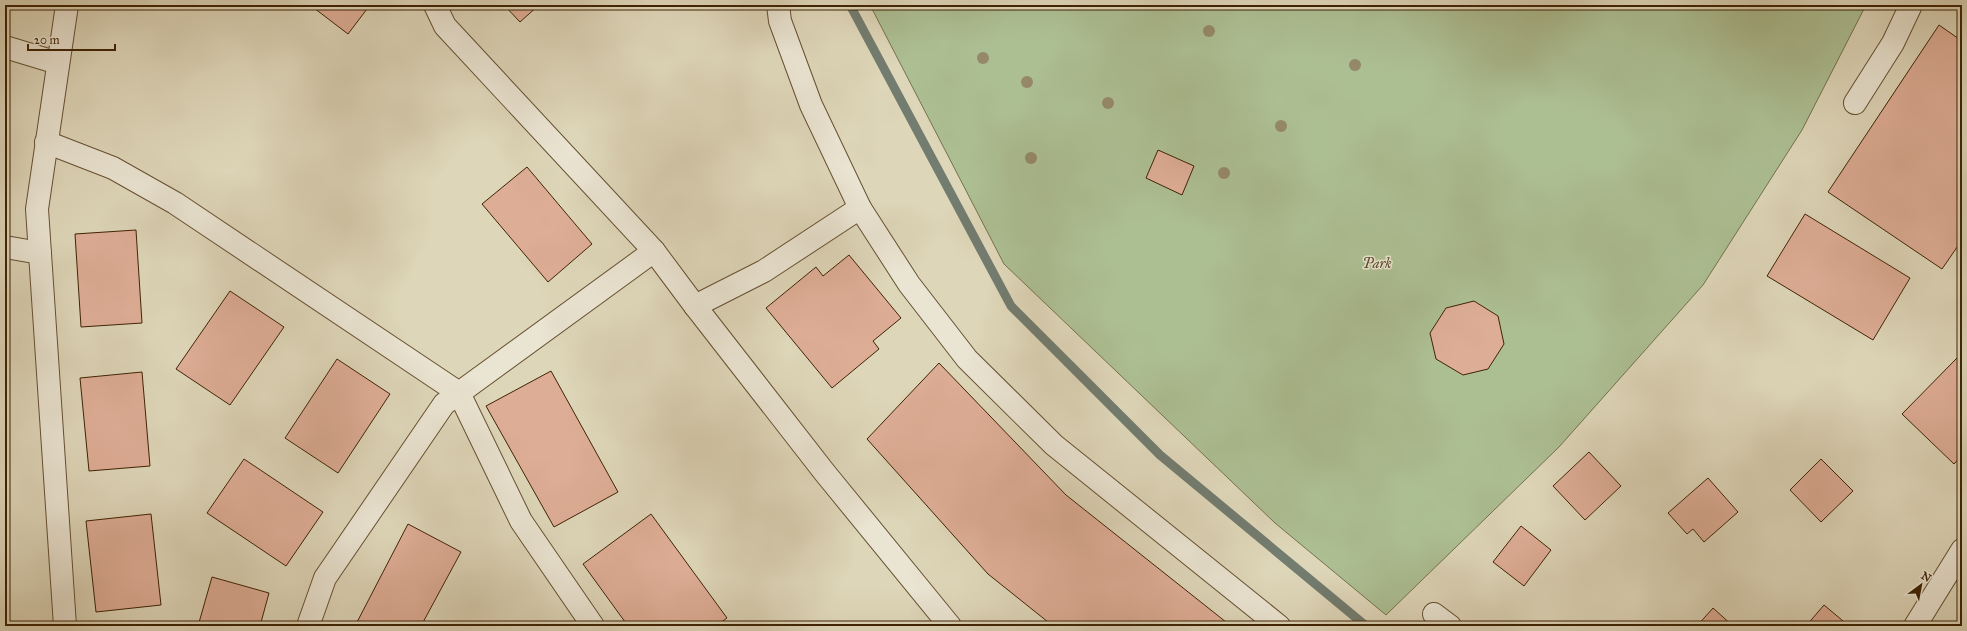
<svg xmlns="http://www.w3.org/2000/svg" width="1967" height="631" font-family="'IM FELL Great Primer',serif">
	<rect width="100%" height="100%" fill="#ded6b9"/>
	<filter id="stains"><feTurbulence type="fractalNoise" baseFrequency=".005" numOctaves="4"/><feColorMatrix values="0 0 0 0 .2 0 0 0 0 .09 0 0 0 0 .02 0 0 0 .5 -.17"/></filter>
	<radialGradient id="worn" r=".72"><stop offset=".6" stop-color="#630" stop-opacity="0"/><stop offset="1" stop-color="#630" stop-opacity=".3"/></radialGradient>
	<path fill="#acbf93" stroke="#75714c" d="M870,5H1866L1802,130L1703,285L1559,447L1386,615L1275,523L1004,264Z"/>
	<g fill="none" stroke-linecap="round" stroke-linejoin="round">
		<path stroke="#727c6f" stroke-width="9" d="M850,5L1011,306L1160,455L1366,626"/>
	</g>
	<g fill="#dead96" stroke="#3e2304">
		<path d="M310,5H370L348,34Z"/>
		<path d="M504,5H539L520,22Z"/>
		<path d="M1939,25L1962,41V240L1942,269L1828,192Z"/>
		<path d="M1158,150L1194,166L1182,195L1146,178Z"/>
		<path d="M527,167L592,244L548,282L482,204Z"/>
		<path d="M1805,214L1910,278L1873,340L1767,276Z"/>
		<path d="M136,230L142,323L81,327L75,234Z"/>
		<path d="M849,255L901,318L873,341L879,349L832,388L766,308L816,267L823,276Z"/>
		<path d="M230,291L284,327L230,405L176,369Z"/>
		<path d="M1474,301L1498,316L1504,344L1488,369L1463,375L1436,359L1430,333L1446,308Z"/>
		<path d="M1957,358L1962,363V455L1954,464L1902,414Z"/>
		<path d="M337,359L390,394L338,473L285,438Z"/>
		<path d="M939,363L1066,495L1231,626H1053L988,574L867,439Z"/>
		<path d="M551,371L618,492L554,527L486,406Z"/>
		<path d="M142,372L150,466L89,471L80,378Z"/>
		<path d="M1589,452L1621,486L1585,520L1553,486Z"/>
		<path d="M244,459L323,512L286,566L207,513Z"/>
		<path d="M1821,459L1853,491L1821,522L1790,490Z"/>
		<path d="M1708,478L1738,512L1704,542L1693,529L1687,534L1668,513Z"/>
		<path d="M151,514L161,605L96,612L86,521Z"/>
		<path d="M651,514L727,618L716,626H628L583,564Z"/>
		<path d="M408,524L461,552L421,626H355Z"/>
		<path d="M1521,526L1551,550L1524,586L1493,562Z"/>
		<path d="M212,577L269,593L260,626H198Z"/>
		<path d="M1824,605L1849,626H1806Z"/>
		<path d="M1713,608L1733,626H1697Z"/>
	</g>
	<g fill="none" stroke-linecap="round" stroke-linejoin="round">
		<defs>
			<g id="minor">
				<path d="M435,5L445,26L654,251L695,306L825,473L950,626"/>
				<path d="M778,5L780,21L811,105L860,208L909,284L967,359L1054,445L1279,626"/>
				<path d="M5,47L58,63"/>
				<path d="M1855,103L1893,43L1911,5"/>
				<path d="M46,142L113,168L175,203L459,393L521,521L593,626"/>
				<path d="M5,247L40,253"/>
				<path d="M695,306L764,271L860,208"/>
				<path d="M1434,614L1450,626"/>
				<path d="M65,626L37,209L67,5"/>
				<path d="M308,626L325,578L444,404L654,251"/>
				<path d="M1915,626L1962,550"/>
			</g>
		</defs>
		<use href="#minor" stroke="#665031" stroke-width="24"/>
		<use href="#minor" stroke="#eae4d2" stroke-width="22"/>
	</g>
	<g fill="#958969">
		<circle cx="1209" cy="31" r="6"/>
		<circle cx="983" cy="58" r="6"/>
		<circle cx="1355" cy="65" r="6"/>
		<circle cx="1027" cy="82" r="6"/>
		<circle cx="1108" cy="103" r="6"/>
		<circle cx="1281" cy="126" r="6"/>
		<circle cx="1031" cy="158" r="6"/>
		<circle cx="1224" cy="173" r="6"/>
	</g>
	<g text-anchor="middle" dominant-baseline="central" stroke-width="3" stroke-linejoin="round" paint-order="stroke">
		<g font-size="14" font-style="italic" fill="#5a4a28" stroke="#eae4d2">
			<text x="1377" y="263">Park</text>
		</g>
	</g>
	<rect width="1967" height="631" fill="none" stroke="#ded6b9" stroke-width="20"/>
	<rect x="6" y="6" width="1955" height="619" fill="none" stroke="#3e2304" stroke-width="2"/>
	<rect x="10" y="10" width="1947" height="611" fill="none" stroke="#3e2304"/>
	<g transform="translate(1921 585) rotate(32)" stroke="#eae4d2" stroke-width="3" paint-order="stroke">
	<path d="M0-3L7 15L0 10L-7 15Z" fill="#3e2304"/>
	<text y="-6" font-size="11" font-weight="bold" text-anchor="middle" fill="#3e2304">N</text>
	</g>
	<path d="M28 44v6h87v-6" fill="none" stroke="#3e2304" stroke-width="2"/>
	<text x="34" y="44" font-size="12" fill="#3e2304" stroke="#eae4d2" stroke-width="3" paint-order="stroke">20 m</text>
	<rect width="100%" height="100%" filter="url(#stains)"/>
	<rect width="100%" height="100%" fill="url(#worn)"/>
</svg>
